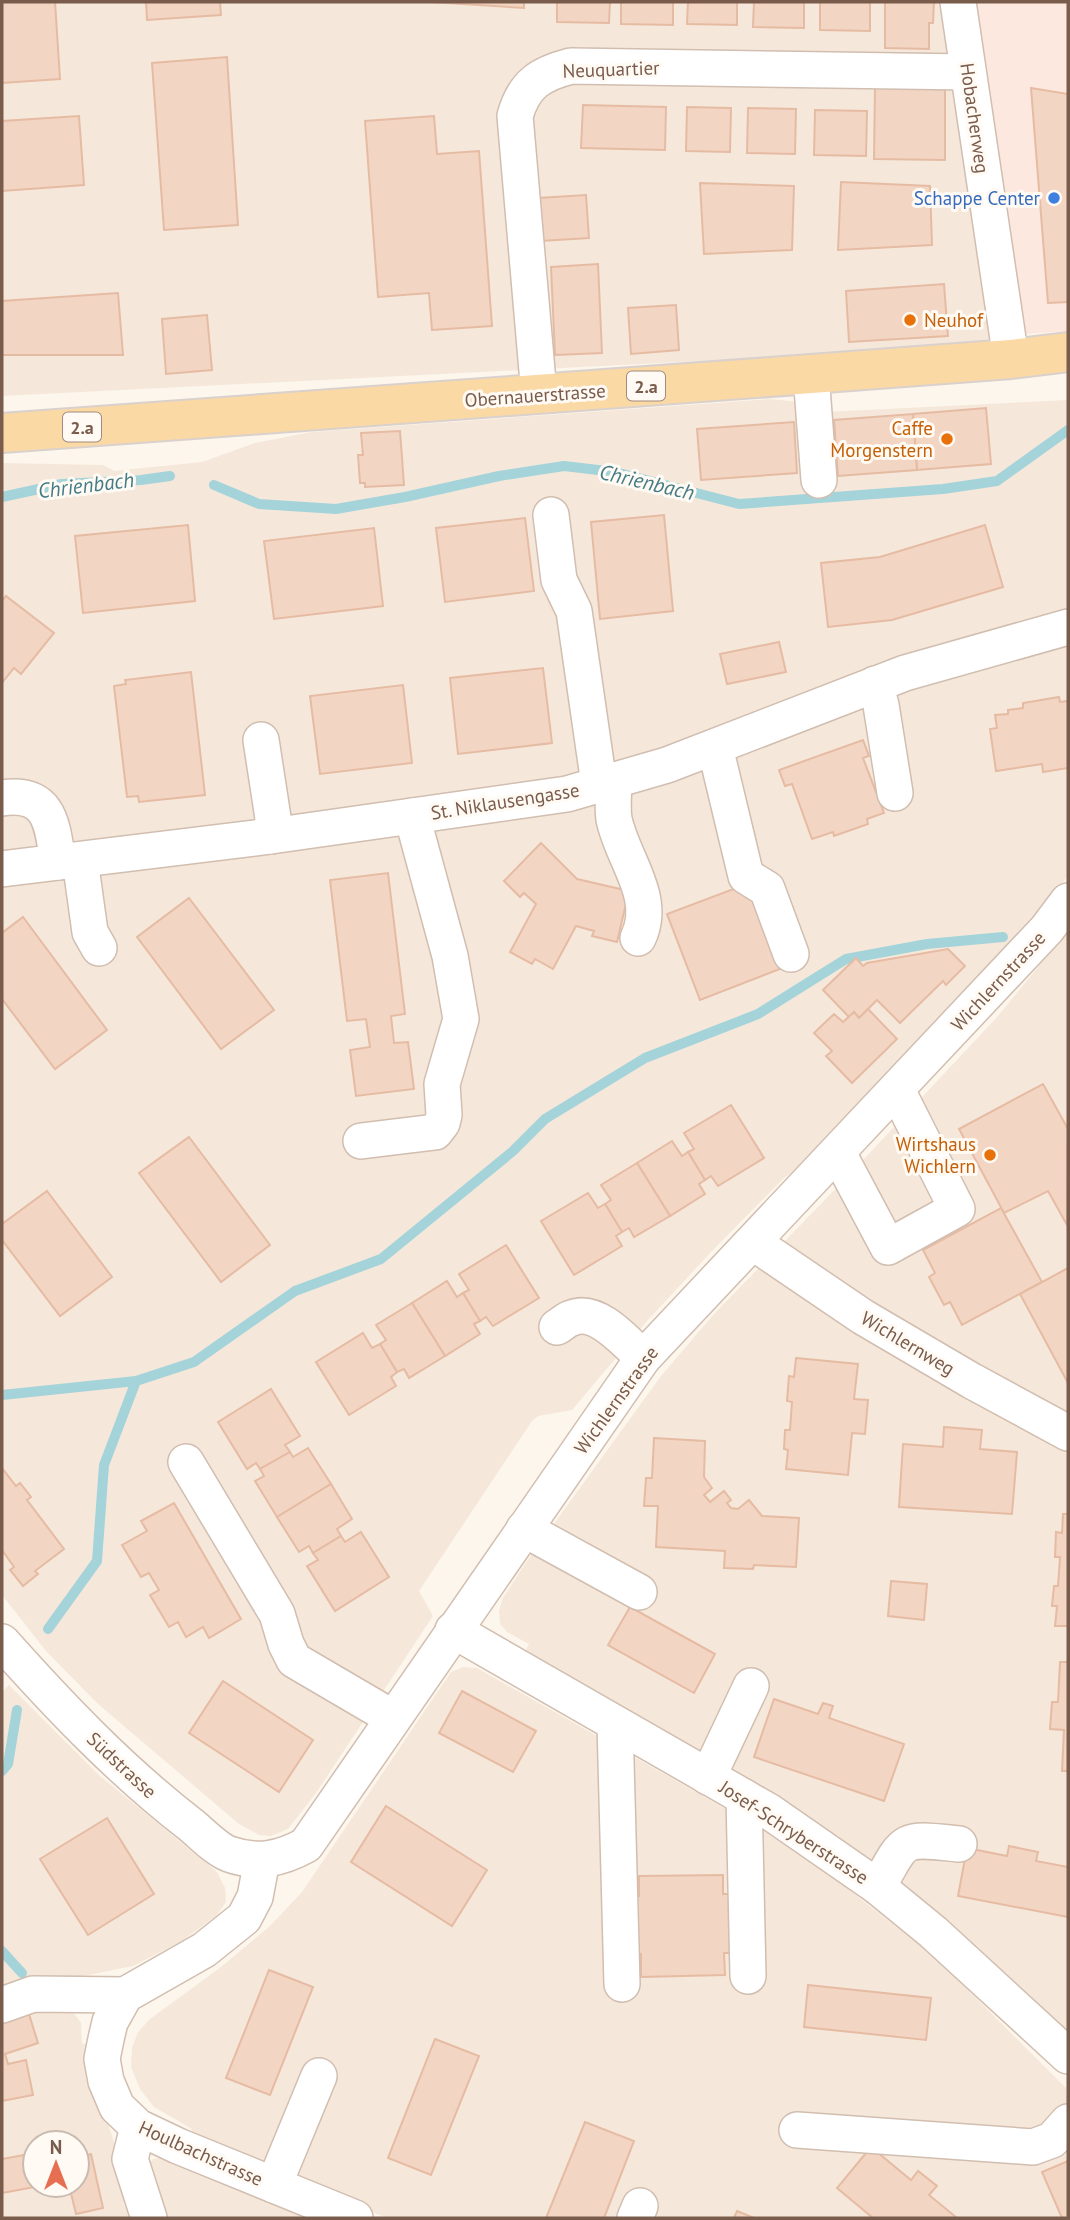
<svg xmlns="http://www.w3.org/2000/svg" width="1070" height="2220" font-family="'PT Sans',sans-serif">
	<rect width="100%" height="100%" fill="#fdf6ec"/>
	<g fill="#f5e8da" fill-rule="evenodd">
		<path d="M2,2H949L1001,346L2,396Z"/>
		<path d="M770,399L800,402L805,413L1068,400V876L1025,932L812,1162L785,1177L712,1251L648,1320L572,1410L538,1416L532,1421L419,1591L433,1616L316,1793L288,1829L271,1836L259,1835L239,1824L98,1704L46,1651L2,1595V463L103,465L114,471L202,462L255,443L311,432Z"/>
		<path d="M1068,930V2035L1012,1979L913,1892L829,1832L747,1778L525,1652L529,1644L507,1632L500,1624L499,1611L503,1598L527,1561L661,1376L714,1314L850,1174L998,1016Z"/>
		<path d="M463,1667L477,1668L772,1835L843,1885L937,1959L1068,2090V2218H387L189,2137L192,2129L154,2107L140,2089L131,2067L132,2048L138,2032L150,2019L221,1967L270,1926L302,1892L451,1672Z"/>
		<path d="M9,1685L100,1776L217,1872L225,1888L226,1902L217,1915L182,1941L133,1966L30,1987L73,2012L81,2023L82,2043L89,2046L107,2120L132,2199L123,2203L131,2218H2V1692ZM35,2143H77V2185H35Z"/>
		<path d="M165,2157L319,2218H159L144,2170L153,2159Z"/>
	</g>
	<path fill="#fde8e0" d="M964,2H1068V331L1012,335Z"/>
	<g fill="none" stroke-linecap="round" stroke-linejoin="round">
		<g stroke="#a5d3da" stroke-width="10">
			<path d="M214,485L259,504L336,509L405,497L499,476L564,466L615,472L739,504L943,489L997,481L1068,430"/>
			<path d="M2,497L62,484L141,480L170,476"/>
			<path d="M2,1395L136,1381L194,1362L295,1291L381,1259L513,1151L545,1119L645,1058L758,1014L846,959L927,944L1003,937"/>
			<path d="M48,1629L97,1561L104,1465L136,1381"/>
			<path d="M2,1771L8,1764L17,1710"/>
			<path d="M2,1951L22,1973"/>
		</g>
	</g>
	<g fill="#f3d5c3" stroke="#e6bba3" stroke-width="2">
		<path d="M2,2H55L60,79L2,83Z"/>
		<path d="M146,2H220L221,15L147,20Z"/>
		<path d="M431,2H524V8Z"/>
		<path d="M557,2H610L609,23L557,22Z"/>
		<path d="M621,2H673V25L621,24Z"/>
		<path d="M688,2H737V25L687,24Z"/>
		<path d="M754,2H804V28L753,27Z"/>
		<path d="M820,2H870V31L820,30Z"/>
		<path d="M885,2H934L933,23H929V49L885,48Z"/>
		<path d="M227,57L238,225L164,230L152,63Z"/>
		<path d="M875,85H945V160L874,159Z"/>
		<path d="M1031,88L1068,94V302L1048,303Z"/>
		<path d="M583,105L666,107L665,150L581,148Z"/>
		<path d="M687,107L731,108L730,152L686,151Z"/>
		<path d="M748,108L796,109L795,154L747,153Z"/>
		<path d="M815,110L867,111L866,156L814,155Z"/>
		<path d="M79,116L84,185L2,191V121Z"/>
		<path d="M434,116L437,154L479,151L492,326L432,330L429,293L378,297L365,121Z"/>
		<path d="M841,182L930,186L932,245L838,250Z"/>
		<path d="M700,183L794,186L792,250L704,254Z"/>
		<path d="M586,195L589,238L541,241L538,198Z"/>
		<path d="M598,264L602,353L555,355L551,267Z"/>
		<path d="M944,284L948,336L849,342L846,291Z"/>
		<path d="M118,293L123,355H2V301Z"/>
		<path d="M676,305L679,350L631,354L628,308Z"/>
		<path d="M207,315L212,370L166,374L162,319Z"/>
		<path d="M986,408L991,464L917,470L913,414Z"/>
		<path d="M913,414L917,470L838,476L834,420Z"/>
		<path d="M794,422L797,473L701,480L697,429Z"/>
		<path d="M400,431L404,485L365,487V483H360L358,455H363L361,433Z"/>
		<path d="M664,515L673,611L600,619L591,522Z"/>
		<path d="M525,518L534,591L445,602L436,528Z"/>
		<path d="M188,525L195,601L83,613L75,536Z"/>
		<path d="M985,525L1003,587L892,620L828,627L821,563L880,557Z"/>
		<path d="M374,528L383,606L274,619L264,541Z"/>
		<path d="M6,596L54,633L21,674L14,668L2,683V601Z"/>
		<path d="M779,642L786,672L727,684L720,654Z"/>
		<path d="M543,668L552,743L458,754L450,678Z"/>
		<path d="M191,672L205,795L139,802L138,796L127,797L114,686L126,684L125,680Z"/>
		<path d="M403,685L412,763L320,774L310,696Z"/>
		<path d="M1059,697L1060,702L1068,701V768L1043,772L1042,764L996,771L990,729L997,728L995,715L1008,714V710L1023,708V703Z"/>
		<path d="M863,740L869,756L863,758L884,813L867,819L868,824L834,836L833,832L812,839L792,784L785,786L779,770Z"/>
		<path d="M541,843L577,879L629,891L617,942L592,936L594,931L576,926L553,969L535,959L532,964L510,952L536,904L524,893L520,897L504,881Z"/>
		<path d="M388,873L405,1014L391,1016L394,1043L408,1042L414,1089L356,1096L350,1050L370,1047L366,1019L347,1021L330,880Z"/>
		<path d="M752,882L785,967L700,1000L667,914Z"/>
		<path d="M189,898L274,1010L221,1049L137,937Z"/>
		<path d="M23,917L107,1030L55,1069L2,999V933Z"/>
		<path d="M948,949L965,966L946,985L943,981L900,1023L877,1000L859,1018L854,1012L849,1017L823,990L856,958L863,966L867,963Z"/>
		<path d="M868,1009L897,1039L852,1083L826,1056L832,1051L814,1033L834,1014L843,1022L854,1012L859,1018Z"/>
		<path d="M1043,1084L1068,1129L1067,1225L1048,1191L1004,1213L959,1129Z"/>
		<path d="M731,1105L764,1158L718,1186L711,1176L705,1180L688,1152L694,1149L684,1133Z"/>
		<path d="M189,1137L270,1245L221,1282L139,1173Z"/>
		<path d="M672,1141L682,1156L688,1152L705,1180L699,1184L705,1194L670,1216L637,1163Z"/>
		<path d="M637,1163L670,1216L634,1237L629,1228L622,1232L605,1204L611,1200L601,1185Z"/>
		<path d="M47,1191L112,1277L60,1316L2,1240V1224Z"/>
		<path d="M588,1193L598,1208L605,1204L622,1232L616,1236L622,1246L574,1275L541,1221Z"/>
		<path d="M1001,1208L1042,1282L962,1325L950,1302L944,1305L929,1277L935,1273L923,1250Z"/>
		<path d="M506,1245L539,1298L493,1326L486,1317L480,1321L463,1293L469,1290L459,1274Z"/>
		<path d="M1068,1268V1383L1020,1294Z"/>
		<path d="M447,1281L457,1297L463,1293L480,1321L474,1324L480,1334L445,1356L412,1303Z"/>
		<path d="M412,1303L445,1356L409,1378L404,1369L397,1372L380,1344L386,1340L376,1325Z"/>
		<path d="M363,1333L372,1348L380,1344L397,1372L391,1377L396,1386L349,1415L316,1362Z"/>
		<path d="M796,1358L858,1364L854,1399L868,1400L865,1434L852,1433L848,1475L786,1469L788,1450L784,1449L785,1430H790L792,1402L787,1401L789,1376L794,1377Z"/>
		<path d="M271,1389L300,1436L285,1445L290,1452L260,1469L256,1463L247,1469L218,1422Z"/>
		<path d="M944,1427L982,1430L980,1449L1017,1452L1012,1514L899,1507L903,1444L943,1447Z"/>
		<path d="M654,1438L705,1441L704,1477L712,1488L704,1495L710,1502L724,1491L731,1500L727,1503L731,1508L738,1509L749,1500L762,1516L799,1518L796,1567L754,1565L753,1569L724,1568L725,1551L656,1547L658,1506H644L646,1478H652Z"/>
		<path d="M308,1448L331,1484L277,1517L255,1481L264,1476L260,1469L290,1452L293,1457Z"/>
		<path d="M2,1468L16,1486L20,1483L31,1497L27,1500L64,1549L35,1571L38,1574L23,1586L10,1570L14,1567L2,1550Z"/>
		<path d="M331,1484L352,1519L337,1529L341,1536L313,1553L309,1546L299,1552L277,1517Z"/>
		<path d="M174,1503L241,1619L209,1638L203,1627L186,1637L178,1622L169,1627L150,1595L159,1590L149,1573L141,1577L122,1545L147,1531L141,1521Z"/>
		<path d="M1063,1514H1068V1626H1055L1057,1606H1052L1054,1586H1058L1060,1557H1055L1056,1532L1062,1533Z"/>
		<path d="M361,1532L389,1577L335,1611L307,1566L318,1560L313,1553L341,1536L345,1542Z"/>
		<path d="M891,1581L927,1584L924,1620L888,1616Z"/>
		<path d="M630,1607L715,1654L694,1693L608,1645Z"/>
		<path d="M1060,1662H1068V1771H1062L1064,1730L1050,1729L1052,1702H1058Z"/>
		<path d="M223,1681L313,1740L279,1792L189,1733Z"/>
		<path d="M462,1691L536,1731L513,1772L439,1733Z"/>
		<path d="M774,1699L818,1714L823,1703L833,1706L829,1718L904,1744L884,1801L754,1757Z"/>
		<path d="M386,1806L487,1870L452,1926L351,1862Z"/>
		<path d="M107,1818L154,1894L88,1935L40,1859Z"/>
		<path d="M1009,1846L1038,1852L1036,1861L1068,1867V1917L958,1896L967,1848L1007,1856Z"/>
		<path d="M723,1875V1894H730L731,1953H724L725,1975L641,1977V1954H635L634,1896H639V1876Z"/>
		<path d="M269,1970L313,1987L270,2095L226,2078Z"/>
		<path d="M808,1985L931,1998L926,2040L804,2027Z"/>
		<path d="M28,2011L38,2043L5,2054L8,2064L26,2060L33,2095L2,2101V2019Z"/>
		<path d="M435,2039L479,2056L431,2175L388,2158Z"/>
		<path d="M585,2122L634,2141L604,2218H546Z"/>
		<path d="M871,2147L911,2180L918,2171L937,2186L929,2195L957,2218H873L837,2188Z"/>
		<path d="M35,2153V2185H45L2,2193V2159Z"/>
		<path d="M91,2154L103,2208L76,2214L69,2185H77V2158Z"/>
		<path d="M1068,2161V2218H1062L1042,2172Z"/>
		<path d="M737,2211L754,2218H734Z"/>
	</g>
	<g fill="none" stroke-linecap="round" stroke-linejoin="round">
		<defs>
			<g id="minor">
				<path d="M958,2L1011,359"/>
				<path d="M811,374L819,480"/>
				<path d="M539,394L515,116C524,84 540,74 571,66L968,72"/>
				<path d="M551,515L559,580L574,611L599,784"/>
				<path d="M875,684L881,705L895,793"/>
				<path d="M261,740L273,818L271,836"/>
				<path d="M715,747L746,876L767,889L791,954"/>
				<path d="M614,780C614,792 612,807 614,819C622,859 658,897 638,938"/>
				<path d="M2,798C51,791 52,825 58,862"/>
				<path d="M80,860L90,932L99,948"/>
				<path d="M2,869L271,836L567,794L667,765L905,673L1068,627"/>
				<path d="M361,1141L435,1132L442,1123L444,1115L442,1084L461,1019L450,956L412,816"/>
				<path d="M838,1153L888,1247L957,1209L897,1090"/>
				<path d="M754,1243L863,1317L972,1381L1068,1433"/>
				<path d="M557,1327C562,1324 567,1319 572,1318C597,1307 627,1343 643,1358"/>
				<path d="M186,1462L277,1614L286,1644L294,1660L393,1718"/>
				<path d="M524,1529L639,1592"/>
				<path d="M453,1630L770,1812L878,1887L933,1932L1068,2056"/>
				<path d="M2,1642C60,1707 121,1771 191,1825C202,1834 216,1849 229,1854C257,1864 281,1859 306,1845L643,1358L1047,929L1068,901"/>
				<path d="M615,1724L622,1984"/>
				<path d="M708,1777L751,1686"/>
				<path d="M744,1797L748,1976"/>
				<path d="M262,1860L255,1897L244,1918L204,1950L125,1995L110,2022L106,2039L102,2059L106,2081L117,2107L138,2127L178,2146L355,2218"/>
				<path d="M878,1887C906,1836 901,1838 959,1844"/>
				<path d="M2,2005L33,1994L125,1995"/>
				<path d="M138,2127L130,2159L149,2218"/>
				<path d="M797,2130L1033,2147L1052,2140L1068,2122"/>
				<path d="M274,2185L319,2076"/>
				<path d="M635,2218L640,2206"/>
			</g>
			<path id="major" d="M2,433L811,374L1011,359L1068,352"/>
		</defs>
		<use href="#minor" stroke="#d1beb0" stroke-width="38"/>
		<use href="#major" stroke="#dad1cd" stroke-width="42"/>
		<use href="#minor" stroke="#fff" stroke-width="35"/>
		<use href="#major" stroke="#fbd9a5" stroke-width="38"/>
	</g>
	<circle fill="#3f7fe0" stroke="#fffaf3" stroke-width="2.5" cx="1054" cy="198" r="7"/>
	<g fill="#e8710a" stroke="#fffaf3" stroke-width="2.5">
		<circle cx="910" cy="320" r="7"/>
		<circle cx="947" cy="439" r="7"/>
		<circle cx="990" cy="1155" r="7"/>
	</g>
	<g text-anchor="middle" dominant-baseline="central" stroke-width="6" stroke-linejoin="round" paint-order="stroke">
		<g fill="#fffaf3" stroke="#a28b7f" stroke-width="2">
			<rect x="627" y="371.5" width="38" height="29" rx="5"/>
			<rect x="63" y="412.5" width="38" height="29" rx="5"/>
		</g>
		<g font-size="18" font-weight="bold" fill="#7a5c4d">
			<text x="646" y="386">2.a</text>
			<text x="82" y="427">2.a</text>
		</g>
		<g font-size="19" fill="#7a5c4d" stroke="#fffaf3">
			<text transform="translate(611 69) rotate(-2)">Neuquartier</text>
			<text transform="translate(975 118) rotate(82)">Hobacherweg</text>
			<text transform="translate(535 395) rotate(-4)">Obernauerstrasse</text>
			<text transform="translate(505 801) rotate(-9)">St. Niklausengasse</text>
			<text transform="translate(998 981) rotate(-47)">Wichlernstrasse</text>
			<text transform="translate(908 1343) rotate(31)">Wichlernweg</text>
			<text transform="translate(616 1400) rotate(-54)">Wichlernstrasse</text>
			<text transform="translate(122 1765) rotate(43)">Südstrasse</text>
			<text transform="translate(794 1832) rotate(33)">Josef-Schryberstrasse</text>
			<text transform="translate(201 2153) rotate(24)">Houlbachstrasse</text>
		</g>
		<g font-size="19" fill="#366cbe" stroke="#fffaf3" text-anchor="end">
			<text x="1040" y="198">Schappe Center</text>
		</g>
		<g font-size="19" fill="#c56008" stroke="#fffaf3" text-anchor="end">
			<text x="924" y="320" text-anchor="start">Neuhof</text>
			<text x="933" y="428">Caffe<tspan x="933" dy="22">Morgenstern</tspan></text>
			<text x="976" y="1144">Wirtshaus<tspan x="976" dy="22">Wichlern</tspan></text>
		</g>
		<g font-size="21" font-style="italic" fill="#437c86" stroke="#fffaf3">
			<text transform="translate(647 482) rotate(13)">Chrienbach</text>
			<text transform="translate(86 485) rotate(-7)">Chrienbach</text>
		</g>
	</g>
	<rect width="1070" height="2220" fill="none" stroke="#7a5c4d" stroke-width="7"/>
	<g transform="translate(56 2164)"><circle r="33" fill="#fffaf3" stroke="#cabbb1" stroke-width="2"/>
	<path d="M0-5L12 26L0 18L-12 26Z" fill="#e76f51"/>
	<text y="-10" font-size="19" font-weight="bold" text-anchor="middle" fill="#7a5c4d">N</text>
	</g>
</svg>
